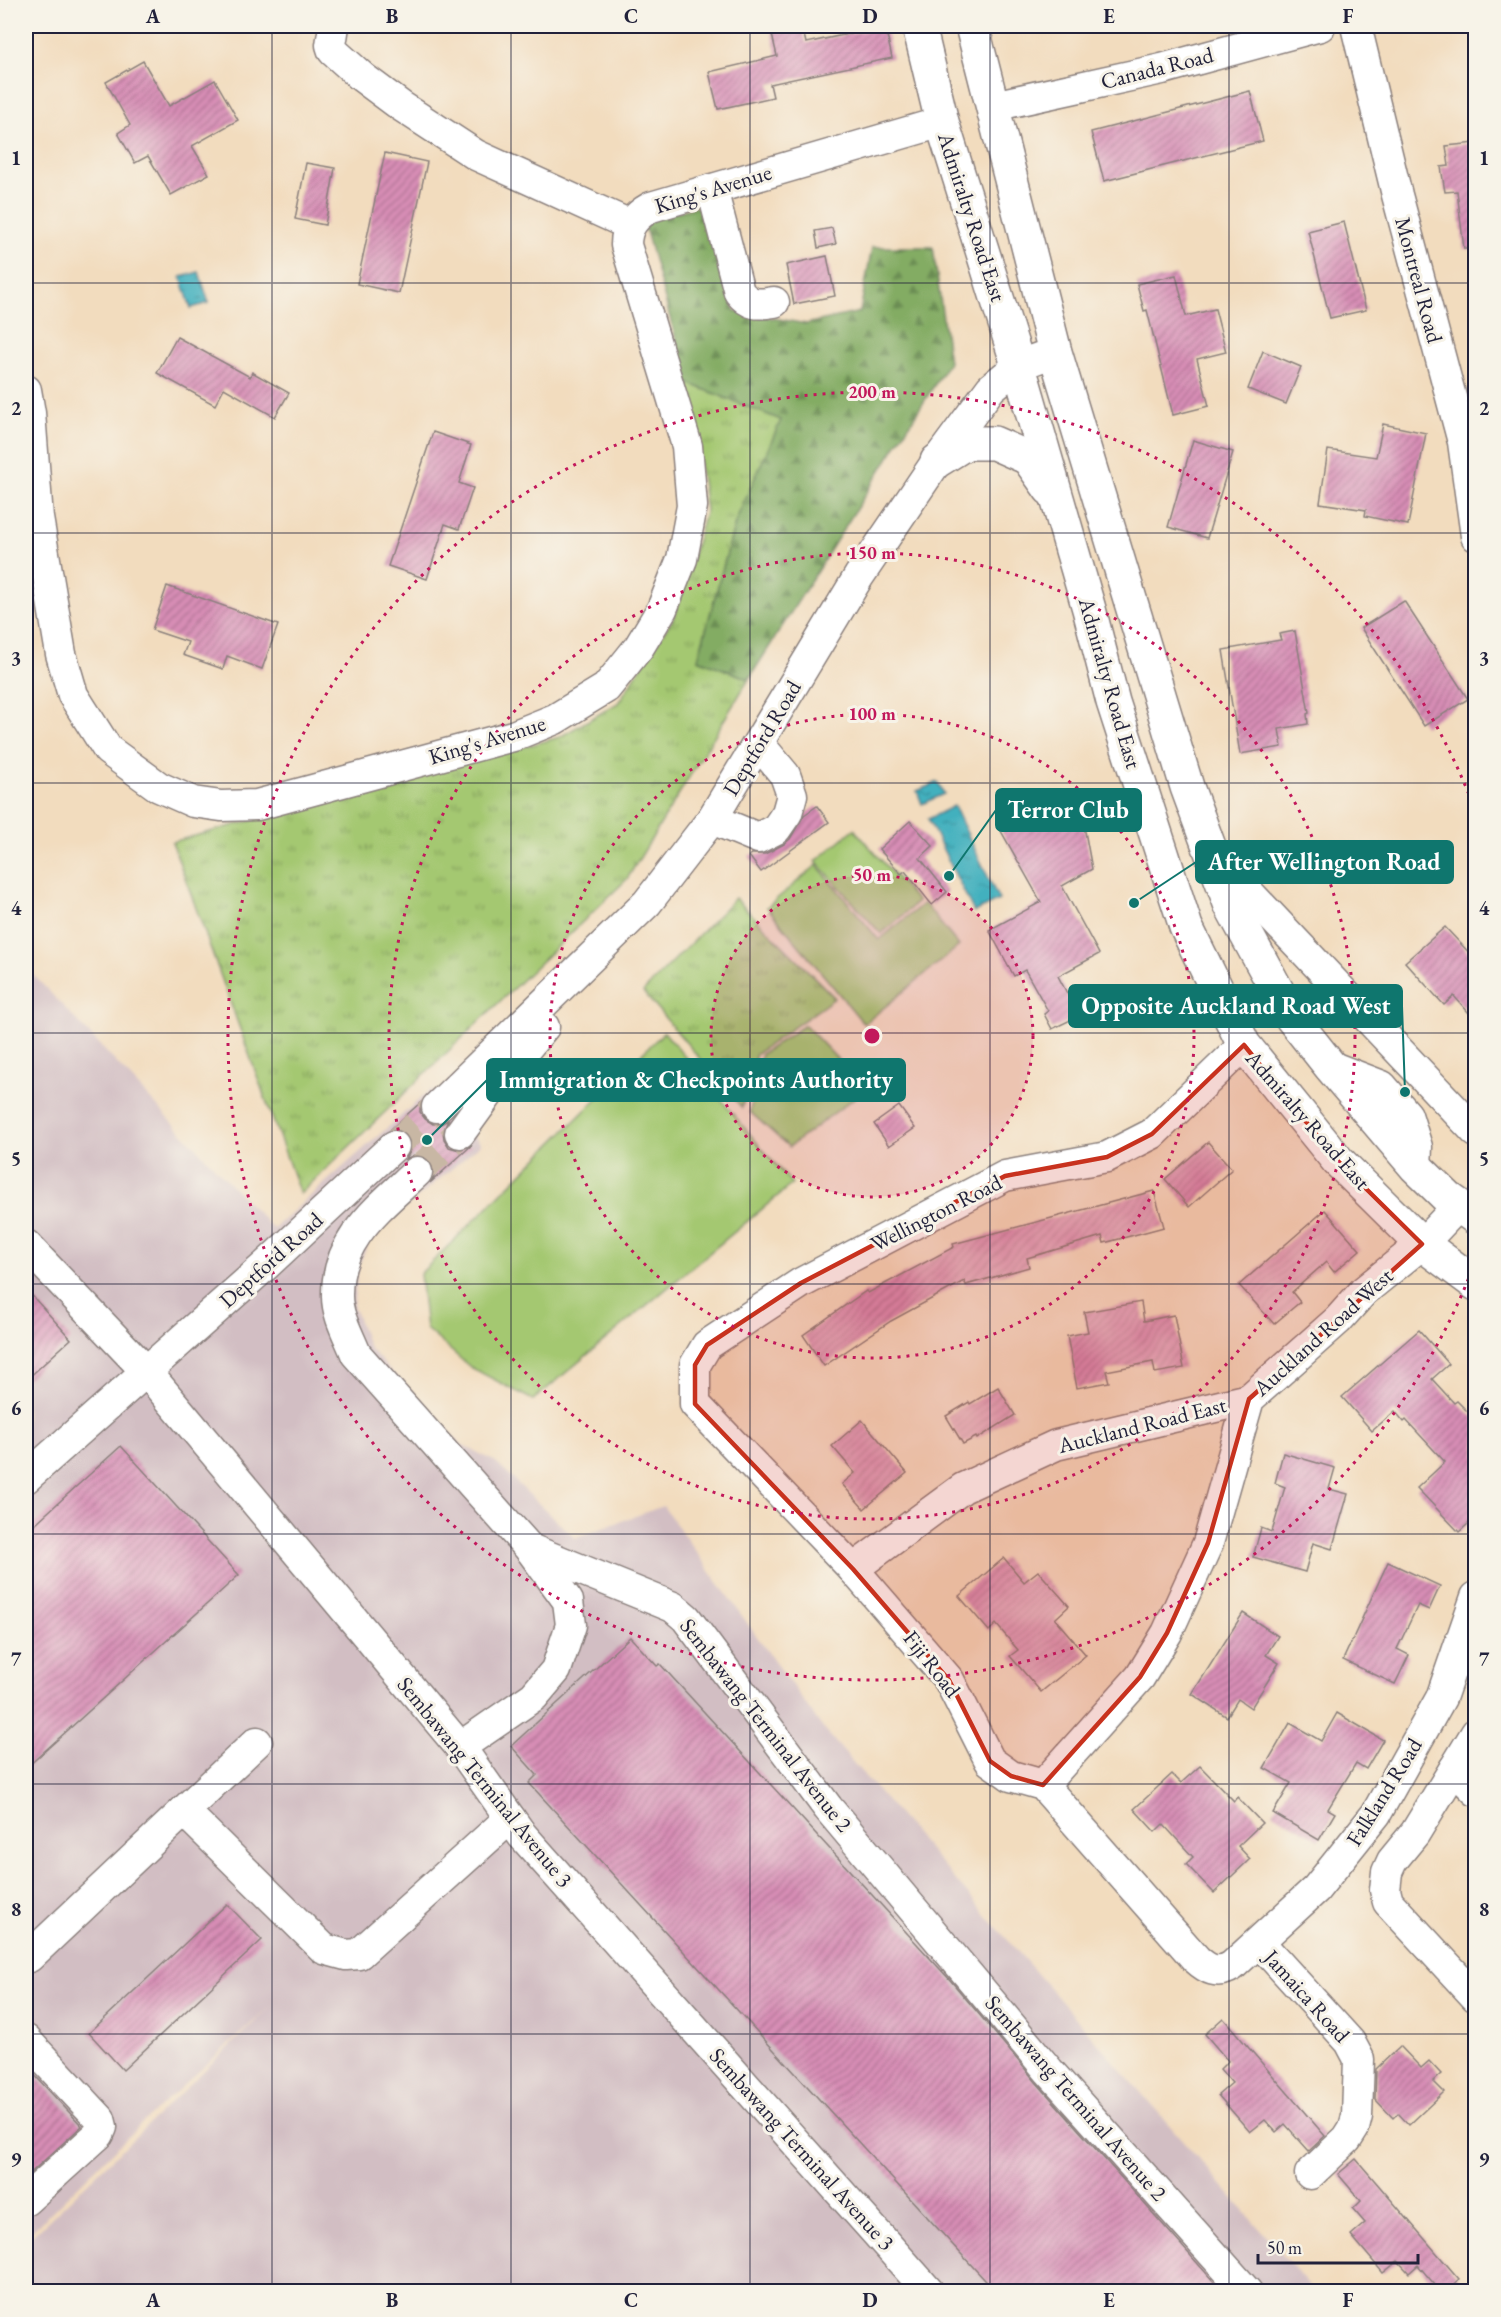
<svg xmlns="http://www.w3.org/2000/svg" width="1501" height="2317" font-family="'EB Garamond',serif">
	<defs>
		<pattern id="grass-tufts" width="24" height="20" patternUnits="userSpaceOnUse" patternTransform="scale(1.5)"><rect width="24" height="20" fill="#a4c871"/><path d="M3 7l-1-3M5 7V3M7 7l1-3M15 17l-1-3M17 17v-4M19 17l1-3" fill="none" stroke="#85a25e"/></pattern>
		<pattern id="forest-firs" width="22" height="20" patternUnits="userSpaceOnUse" patternTransform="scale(1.5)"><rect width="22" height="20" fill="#83ac63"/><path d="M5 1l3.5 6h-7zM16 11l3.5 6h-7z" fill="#6b8c53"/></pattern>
		<pattern id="water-ripples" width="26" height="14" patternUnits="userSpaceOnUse" patternTransform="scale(1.5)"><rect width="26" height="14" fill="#42b0be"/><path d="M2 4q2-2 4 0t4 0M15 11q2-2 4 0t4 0" fill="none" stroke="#378f9c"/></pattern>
		<pattern id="building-hatch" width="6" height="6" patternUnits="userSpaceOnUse" patternTransform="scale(1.5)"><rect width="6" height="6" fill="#d78db5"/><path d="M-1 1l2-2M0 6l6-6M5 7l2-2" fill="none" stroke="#ae7394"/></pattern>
	</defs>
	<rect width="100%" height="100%" fill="#f7f3e8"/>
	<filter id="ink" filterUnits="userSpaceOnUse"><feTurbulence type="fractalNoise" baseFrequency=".0167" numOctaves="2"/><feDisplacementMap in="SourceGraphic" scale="12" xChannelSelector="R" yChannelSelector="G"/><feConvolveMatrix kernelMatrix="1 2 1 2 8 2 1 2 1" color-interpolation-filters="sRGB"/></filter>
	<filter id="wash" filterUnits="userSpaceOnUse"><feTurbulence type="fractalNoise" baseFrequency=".008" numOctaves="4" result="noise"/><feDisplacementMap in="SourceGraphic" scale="24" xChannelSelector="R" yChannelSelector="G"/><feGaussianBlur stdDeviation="1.35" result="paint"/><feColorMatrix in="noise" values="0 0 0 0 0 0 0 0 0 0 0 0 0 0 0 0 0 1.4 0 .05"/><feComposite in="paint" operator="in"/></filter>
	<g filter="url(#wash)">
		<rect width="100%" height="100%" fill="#f2dcbe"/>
		<path fill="#d2bec3" d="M26,967L273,1229L431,1089L481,1144L371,1237L359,1265L353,1305L369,1348L461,1444L494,1461L575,1538L663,1506L822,1727L1314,2291H26V2242L273,2004L142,2123L26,2237V1380L71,1339L26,1289Z"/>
		<g fill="url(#grass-tufts)" stroke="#637556" stroke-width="1.5">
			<path d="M688,383L782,420L736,520L698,659L749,679L627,879L300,1194L172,842L560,737L618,703L674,617L706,510Z"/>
			<path d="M735,898L835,998L756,1054L742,1108L643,992Z"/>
		</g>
		<path fill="url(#forest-firs)" stroke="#52674f" stroke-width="1.5" d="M701,206L735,311L806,324L860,312L872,247H933L949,362L749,679L698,659L736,520L781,420L688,383L643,220Z"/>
		<g fill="#a4c871" stroke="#637556" stroke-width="1.5">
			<path d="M854,829L918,902L881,934L816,861Z"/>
			<path d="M817,865L879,940L924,903L959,946L864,1024L767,907Z"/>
			<path d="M805,1025L866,1089L789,1147L750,1112L761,1054Z"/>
			<path d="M664,1032L792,1184L533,1400L470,1367L426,1329L420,1274Z"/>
		</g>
		<g fill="url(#water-ripples)" stroke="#32697c" stroke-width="1.5">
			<path d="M199,272L209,303L191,308L181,277Z"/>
			<path d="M938,782L944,794L922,804L917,791Z"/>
			<path d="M954,806L999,900L974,912L928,819Z"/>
		</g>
		<g id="blocks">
			<g fill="url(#building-hatch)">
				<path d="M770,26H802L806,43L885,26L892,58L770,84L773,97L718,109L709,72L777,56Z"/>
				<path d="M143,61L169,106L215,80L238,120L192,146L209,174L171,195L148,156L135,163L118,133L130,125L106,82Z"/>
				<path d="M1250,91L1263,141L1104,181L1091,132Z"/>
				<path d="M1476,143V249H1464L1457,191L1445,192L1441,167L1449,166L1446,146Z"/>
				<path d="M385,153L427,162L399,293L357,284Z"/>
				<path d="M306,163L335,168L325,225L295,219Z"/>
				<path d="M1344,222L1366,310L1330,318L1308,231Z"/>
				<path d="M832,228L836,244L818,248L815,231Z"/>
				<path d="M827,256L835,296L794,304L786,265Z"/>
				<path d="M1176,275L1186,316L1215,309L1226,352L1197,359L1209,406L1173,415L1147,310L1144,311L1137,284Z"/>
				<path d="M177,337L250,377L252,372L289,393L275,417L224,388L215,405L157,373Z"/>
				<path d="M1263,351L1301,367L1286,404L1248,389Z"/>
				<path d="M1383,424L1426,433L1408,525L1365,516L1366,510L1320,503L1328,450L1376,457Z"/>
				<path d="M433,432L471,445L459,483L473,488L459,529L445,524L427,579L388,566Z"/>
				<path d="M1193,440L1233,452L1207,538L1168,527Z"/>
				<path d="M167,586L278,625L262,669L227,656L223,669L183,655L188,642L152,630Z"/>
				<path d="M1404,601L1468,699L1424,726L1361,628Z"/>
				<path d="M1295,631L1309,713L1307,714L1308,724L1279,729L1282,747L1240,754L1223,650L1281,640L1279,634Z"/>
				<path d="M1070,793L1087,824L1084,826L1092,869L1062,886L1099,954L1058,976L1079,1016L1052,1029L1044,1014L1048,1011L1025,970L1014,976L989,930L1041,902L1001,831Z"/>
				<path d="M817,806L829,822L761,872L749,856L752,854H765L784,844L790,839L804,815Z"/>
				<path d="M910,821L933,846L920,858L947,892L932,905L905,871L901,874L879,849Z"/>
				<path d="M1445,927L1476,960V1021L1454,996L1444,1005L1405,962Z"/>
				<path d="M420,1103V1112L425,1119L433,1124H441L448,1120L443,1132L444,1139L449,1147L459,1150L472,1145L430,1183L434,1177V1169L430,1161L422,1155H414L406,1159L411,1150V1142L406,1134L400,1130L391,1129Z"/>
				<path d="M899,1106L915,1128L889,1146L874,1124Z"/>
				<path d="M1208,1142L1232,1169L1189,1207L1165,1179Z"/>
				<path d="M1154,1191L1164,1227L1104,1243L1102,1236L1027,1258L1029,1267L966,1285L964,1281L891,1321L824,1366L803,1335L866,1291L868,1293L954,1247L953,1244Z"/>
				<path d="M1325,1210L1360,1250L1334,1272L1326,1262L1292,1292L1300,1302L1274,1324L1239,1285Z"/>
				<path d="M26,1289L71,1339L26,1380Z"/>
				<path d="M1141,1302L1144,1321L1174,1315L1184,1368L1155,1373L1153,1362L1106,1371L1109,1382L1077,1388L1067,1336L1088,1332L1084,1312Z"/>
				<path d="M1419,1330L1449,1364L1432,1379L1454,1403L1457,1401L1476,1420V1517L1459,1532L1417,1488L1445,1462L1406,1420L1404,1422L1395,1411L1372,1431L1342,1397Z"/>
				<path d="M998,1387L1015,1415L977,1439L976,1437L963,1444L946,1416L969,1402L970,1404Z"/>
				<path d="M862,1420L907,1473L864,1509L842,1484L855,1473L832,1446Z"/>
				<path d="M121,1446L239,1575L26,1768V1532Z"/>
				<path d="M1283,1453L1335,1468L1329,1489L1348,1494L1332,1549L1313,1543L1305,1572L1253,1557L1261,1528L1272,1532L1285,1487L1275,1483Z"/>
				<path d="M1004,1558L1024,1582L1038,1571L1069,1606L1055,1619L1086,1655L1041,1692L1010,1656L1018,1650L996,1624L989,1631L959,1596Z"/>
				<path d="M1388,1562L1440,1586L1429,1610L1418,1605L1397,1649L1409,1655L1395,1684L1343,1660Z"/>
				<path d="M1243,1613L1278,1636L1266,1655L1279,1663L1251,1708L1238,1699L1227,1717L1192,1694Z"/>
				<path d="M630,1637L657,1666L660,1664L951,1981L1036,2082L1223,2292H996L529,1783L537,1775L511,1746Z"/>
				<path d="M1337,1713L1383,1740L1366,1769L1356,1763L1328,1809L1335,1813L1319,1840L1273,1813L1291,1783L1264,1768L1290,1723L1321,1741Z"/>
				<path d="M1200,1766L1234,1801L1237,1797L1262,1823L1238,1846L1250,1859L1214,1893L1186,1864L1193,1857L1163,1824L1155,1832L1134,1809L1172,1774L1181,1783Z"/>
				<path d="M227,1904L262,1940L123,2070L89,2033Z"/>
				<path d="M1223,2018L1325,2136L1309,2151L1285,2124L1276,2132L1265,2120L1250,2132L1218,2095L1232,2083L1220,2069L1228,2061L1205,2034Z"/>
				<path d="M1400,2046L1421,2068L1429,2061L1441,2074L1433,2081L1444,2092L1409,2125L1398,2113L1393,2118L1375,2099L1376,2069Z"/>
				<path d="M26,2066L82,2126L26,2177Z"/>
				<path d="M1356,2159L1459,2279L1445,2292H1441L1418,2265L1409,2273L1398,2261L1383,2273L1351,2235L1365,2223L1353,2209L1361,2201L1338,2174Z"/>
			</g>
		</g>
	</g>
	<g filter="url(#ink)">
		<use href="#blocks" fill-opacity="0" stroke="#8a7f7c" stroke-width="1.5"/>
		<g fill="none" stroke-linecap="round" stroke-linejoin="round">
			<g stroke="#c8b7a4" stroke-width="30" stroke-dasharray="30 15" stroke-linecap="butt">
				<path d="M394,1146L437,1107"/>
				<path d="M417,1172L460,1133"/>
			</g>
			<defs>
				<g id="minor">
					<path d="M334,26L331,45L333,51L362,77L401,106L476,155L630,225"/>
					<path d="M1356,26L1397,195L1463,442L1476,536"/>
					<path d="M993,106L1162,69L1320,26"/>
					<path d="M712,189L739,292C749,305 758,305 774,302"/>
					<path d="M26,390L30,413L38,518L61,654L73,695L108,750L159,787L193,802L221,806L257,805L513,736L555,719L606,688L639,647L662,609L682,559L692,506L687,446L626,245C626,226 635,216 651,207L942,122"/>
					<path d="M712,819L758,838L776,829L787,813L792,795L785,775L759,744"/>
					<path d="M1215,857L1476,1132"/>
					<path d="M1244,1045L1152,1134L1107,1157L1005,1176L801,1283L707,1345L695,1365V1404L853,1569L949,1680L990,1761L1011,1776L1043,1785L1196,1959C1207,1969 1217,1975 1232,1966L1316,1889L1376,1814L1441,1698L1476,1597"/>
					<path d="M1330,1066L1382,1086L1407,1115L1417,1147L1416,1167"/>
					<path d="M437,1107L647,903L712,819L859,576L937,461L991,388L1019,365L1055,352"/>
					<path d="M460,1133L489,1093L544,1027"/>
					<path d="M417,1172C379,1208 336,1239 337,1296C337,1316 349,1336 356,1354L530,1549L568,1601L571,1625L556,1670L534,1696L460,1747"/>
					<path d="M26,1245L146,1371L460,1747L522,1835L929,2292"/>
					<path d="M26,1478L266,1265L394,1146"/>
					<path d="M530,1549L673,1607L686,1618L828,1808L1049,2071L1247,2292"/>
					<path d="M853,1569L963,1488L1056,1445L1249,1399"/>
					<path d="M1476,1733L1415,1833L1392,1861L1387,1872L1385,1890L1388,1902L1476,1997"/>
					<path d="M1454,1769L1476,1791"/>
					<path d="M1043,1785L1140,1677L1167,1633L1208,1543L1249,1399L1338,1320L1364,1291L1422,1244L1458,1206"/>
					<path d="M184,1811L324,1949L346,1955L359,1954L510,1818"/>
					<path d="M1259,1942L1350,2042L1359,2059L1357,2116L1354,2128L1347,2139L1310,2174"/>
					<path d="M29,1957L257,1742"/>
					<path d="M26,2040L100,2119L102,2127L99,2134L26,2200"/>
				</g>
				<g id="major">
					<path d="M919,26L942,122L1024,384L1089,609L1113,702L1186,927L1244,1045L1338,1161L1422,1244L1476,1284"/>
					<path d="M972,26L1055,352L1187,787L1231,906L1292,1018L1330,1066L1416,1167L1448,1198L1476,1218"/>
					<path d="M937,461L966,443H994L1028,458L1050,489"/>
				</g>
			</defs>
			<use href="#minor" stroke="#8a7f7c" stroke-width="33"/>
			<use href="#major" stroke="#8a7f7c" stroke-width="36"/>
			<use href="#minor" stroke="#fff" stroke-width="30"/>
			<use href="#major" stroke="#fff" stroke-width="33"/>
		</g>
	</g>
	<path fill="#c8321e" fill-opacity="0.2" stroke="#c8321e" stroke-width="4.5" stroke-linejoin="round" d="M1244,1045L1338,1161L1422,1244L1249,1399L1208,1543L1167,1633L1140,1677L1043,1785L1011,1776L990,1761L949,1680L853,1569L695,1404V1365L707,1345L801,1283L1005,1176L1107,1157L1152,1134Z"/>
	<path fill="none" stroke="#22223b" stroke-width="1.5" stroke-opacity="0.55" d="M272,26V2292M511,26V2292M750,26V2292M990,26V2292M1229,26V2292M26,283H1476M26,533H1476M26,783H1476M26,1033H1476M26,1284H1476M26,1534H1476M26,1784H1476M26,2034H1476"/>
	<circle cx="872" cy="1036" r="161" fill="#c2185b" fill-opacity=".12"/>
	<g fill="none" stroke="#c2185b" stroke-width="3" stroke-dasharray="3 6">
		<circle cx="872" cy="1036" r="161"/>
		<circle cx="872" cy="1036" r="322"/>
		<circle cx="872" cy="1036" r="483"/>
		<path d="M1475 1262A644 644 0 1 1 1475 810"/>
	</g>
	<g text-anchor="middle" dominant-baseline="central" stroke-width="6" stroke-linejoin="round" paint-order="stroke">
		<g font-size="22" fill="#22223b" stroke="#f7f3e8">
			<text transform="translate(1157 68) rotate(-14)">Canada Road</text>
			<text transform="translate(713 189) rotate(-17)">King's Avenue</text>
			<text transform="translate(972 217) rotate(72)">Admiralty Road East</text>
			<text transform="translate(1419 280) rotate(75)">Montreal Road</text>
			<text transform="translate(1110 683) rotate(74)">Admiralty Road East</text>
			<text transform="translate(762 738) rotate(-59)">Deptford Road</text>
			<text transform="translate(487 740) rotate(-17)">King's Avenue</text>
			<text transform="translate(1308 1120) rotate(49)">Admiralty Road East</text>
			<text transform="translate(936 1213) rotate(-27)">Wellington Road</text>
			<text transform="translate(271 1260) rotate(-42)">Deptford Road</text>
			<text transform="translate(1323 1332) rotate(-42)">Auckland Road West</text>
			<text transform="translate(1142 1425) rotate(-14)">Auckland Road East</text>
			<text transform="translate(932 1664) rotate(52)">Fiji Road</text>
			<text transform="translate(766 1725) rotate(52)">Sembawang Terminal Avenue 2</text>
			<text transform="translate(485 1782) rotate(51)">Sembawang Terminal Avenue 3</text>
			<text transform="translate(1384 1792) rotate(-58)">Falkland Road</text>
			<text transform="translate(1307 1996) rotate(48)">Jamaica Road</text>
			<text transform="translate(1076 2098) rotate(49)">Sembawang Terminal Avenue 2</text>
			<text transform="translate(802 2149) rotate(48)">Sembawang Terminal Avenue 3</text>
		</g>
	</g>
	<circle cx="872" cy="1036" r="9" fill="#c2185b" stroke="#f7f3e8" stroke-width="3"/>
	<g font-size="18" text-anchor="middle" font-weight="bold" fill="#c2185b" stroke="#f7f3e8" stroke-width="6" stroke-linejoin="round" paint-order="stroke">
		<text x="872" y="398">200 m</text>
		<text x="872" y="559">150 m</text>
		<text x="872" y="720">100 m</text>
		<text x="872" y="881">50 m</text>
	</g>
	<path fill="none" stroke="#0f766e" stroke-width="2" d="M949 876L996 810M1134 903L1196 862M1405 1092L1402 1006M427 1140L487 1080"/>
	<g fill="#0f766e" stroke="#f7f3e8" stroke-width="2">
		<circle cx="949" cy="876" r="6"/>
		<circle cx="1134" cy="903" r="6"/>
		<circle cx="1405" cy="1092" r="6"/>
		<circle cx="427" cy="1140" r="6"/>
	</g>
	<g fill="#0f766e" stroke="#0f766e" stroke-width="2">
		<rect x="996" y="789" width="145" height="42" rx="6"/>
		<rect x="1196" y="841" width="257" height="42" rx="6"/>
		<rect x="1069" y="985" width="333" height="42" rx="6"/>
		<rect x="487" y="1059" width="418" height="42" rx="6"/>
	</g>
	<g font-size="24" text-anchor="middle" font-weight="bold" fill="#fff">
		<text x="1068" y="818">Terror Club</text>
		<text x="1324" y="870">After Wellington Road</text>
		<text x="1236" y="1014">Opposite Auckland Road West</text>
		<text x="696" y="1088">Immigration &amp; Checkpoints Authority</text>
	</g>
	<rect width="1501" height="2317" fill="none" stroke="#f7f3e8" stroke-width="66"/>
	<path d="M1258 2254v9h160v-9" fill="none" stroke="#22223b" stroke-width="3"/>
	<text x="1267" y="2254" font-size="18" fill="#22223b" stroke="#f7f3e8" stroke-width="4.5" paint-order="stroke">50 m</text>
	<rect x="33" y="33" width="1435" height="2251" fill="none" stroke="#22223b" stroke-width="2"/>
	<g font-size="20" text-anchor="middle" font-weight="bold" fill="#22223b">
		<text x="153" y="23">A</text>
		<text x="392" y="23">B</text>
		<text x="631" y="23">C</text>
		<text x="870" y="23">D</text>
		<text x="1109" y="23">E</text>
		<text x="1348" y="23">F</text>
		<text x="16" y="165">1</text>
		<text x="1484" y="165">1</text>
		<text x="16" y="415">2</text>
		<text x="1484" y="415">2</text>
		<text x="16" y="665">3</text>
		<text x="1484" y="665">3</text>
		<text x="16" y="915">4</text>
		<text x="1484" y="915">4</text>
		<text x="16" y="1165">5</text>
		<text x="1484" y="1165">5</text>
		<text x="16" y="1415">6</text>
		<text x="1484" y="1415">6</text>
		<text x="16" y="1666">7</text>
		<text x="1484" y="1666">7</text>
		<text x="16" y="1916">8</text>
		<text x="1484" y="1916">8</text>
		<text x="16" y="2166">9</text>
		<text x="1484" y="2166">9</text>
		<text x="153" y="2307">A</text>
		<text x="392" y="2307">B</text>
		<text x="631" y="2307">C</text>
		<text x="870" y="2307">D</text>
		<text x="1109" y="2307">E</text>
		<text x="1348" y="2307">F</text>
	</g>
</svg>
